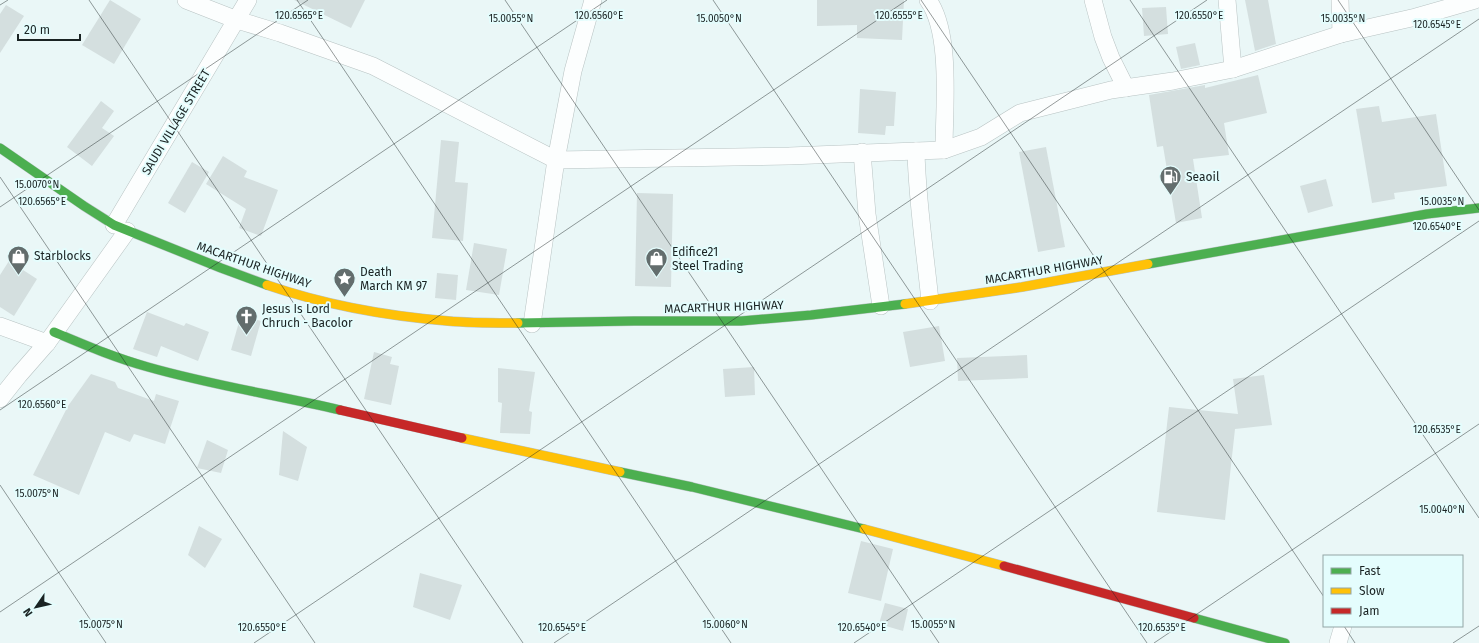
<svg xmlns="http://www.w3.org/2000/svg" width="1479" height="643" font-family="'Fira Sans',sans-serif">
	<rect width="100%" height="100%" fill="#eaf7f7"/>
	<g fill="#d4dfdf">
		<path d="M110,0L141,19L114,64L82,45Z"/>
		<path d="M294,0H365L351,28Z"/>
		<path d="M817,0H904L902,40L857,38V25L817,26Z"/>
		<path d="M1245,0H1268L1276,44L1255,51Z"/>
		<path d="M6,5L24,16L0,53V14Z"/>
		<path d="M1166,7L1168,34L1144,36L1142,8Z"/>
		<path d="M1195,43L1200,65L1181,69L1176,47Z"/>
		<path d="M1258,75L1267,113L1224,123L1229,155L1193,159L1202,218L1176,223L1163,146L1157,147L1149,95L1205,85V88Z"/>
		<path d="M860,89L896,92L894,126H886L885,135L858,133Z"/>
		<path d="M101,101L114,111L102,128L114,136L92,166L67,147Z"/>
		<path d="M1379,106L1382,122L1436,114L1447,186L1394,193L1395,199L1372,203L1356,109Z"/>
		<path d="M441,140L459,142L455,182L468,183L463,241L432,238Z"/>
		<path d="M1046,147L1065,247L1038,252L1019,152Z"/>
		<path d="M223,156L247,171L244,177L278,190L261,236L239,228L246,209L206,184Z"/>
		<path d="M192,162L209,172L185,213L168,203Z"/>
		<path d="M1326,179L1333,206L1308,213L1300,186Z"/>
		<path d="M637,193L673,194L671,287L635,286Z"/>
		<path d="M474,243L507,249L499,295L466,290Z"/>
		<path d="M9,261L37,279L14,316L0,307V275Z"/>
		<path d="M437,273L458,275L456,300L435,298Z"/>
		<path d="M147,312L184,326L186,323L209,332L198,361L161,346L157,357L133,349Z"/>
		<path d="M241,315L261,321L251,356L231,350Z"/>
		<path d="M939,326L945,361L910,367L903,332Z"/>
		<path d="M374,352L392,357L390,364L399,366L391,405L364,399Z"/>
		<path d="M1027,355L1028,378L958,381L957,358Z"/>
		<path d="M754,367L755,395L725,397L723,369Z"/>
		<path d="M498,368L535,372L529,411L532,412L530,434L500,433L502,403L498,402Z"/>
		<path d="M91,374L115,382L118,388L154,401L156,394L179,401L165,444L134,434L130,442L105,432L79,495L33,475L68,406Z"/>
		<path d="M1264,375L1272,425L1235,429L1225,520L1157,512L1169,407L1238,414L1233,379Z"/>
		<path d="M283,431L307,447L298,481L279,475Z"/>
		<path d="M207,440L228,450L221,473L197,468Z"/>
		<path d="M199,526L222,539L205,568L188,555Z"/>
		<path d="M861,541L893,549L881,601L848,593Z"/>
		<path d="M420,573L462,585L450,620L413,607Z"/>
		<path d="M885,603L908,609L903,631L879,624Z"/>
	</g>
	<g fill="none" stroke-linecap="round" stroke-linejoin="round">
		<defs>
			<g id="street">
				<path d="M186,0L237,20L280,33L373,66L556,160L789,156L916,151"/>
				<path d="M928,0C952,33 944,109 944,150"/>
				<path d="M1093,0L1103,37L1111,58L1126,88"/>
				<path d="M1227,0L1233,69"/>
				<path d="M1340,0L1341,34"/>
				<path d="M862,152L867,214L881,306"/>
				<path d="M114,225L248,0"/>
				<path d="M930,301C925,251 917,201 916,151L944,150L981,137L1020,113L1111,90L1173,81L1233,69L1341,34L1416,17L1475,0"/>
				<path d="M532,324L556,160L573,71L593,0"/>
				<path d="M0,326L47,343"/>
				<path d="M0,399L19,375L47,343L127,231"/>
				<path d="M1338,643L1343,626"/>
			</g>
			<g id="fast">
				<path d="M0,148L84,206L114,225L221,268L267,285"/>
				<path d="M1148,264L1427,214L1479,208"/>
				<path d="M518,323L634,321H741L811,315L905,304"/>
				<path d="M54,332C85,345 115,358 148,367C211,385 276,395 340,410"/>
				<path d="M620,472L692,487L864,529"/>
				<path d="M1194,618L1285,643"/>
			</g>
			<g id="slow">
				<path d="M267,285C325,305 387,316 448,321C471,323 494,323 518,323"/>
				<path d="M905,304L1022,287L1148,264"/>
				<path d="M462,438L620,472"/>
				<path d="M864,529L1004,566"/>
			</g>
			<g id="jam">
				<path d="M340,410L462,438"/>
				<path d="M1004,566L1194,618"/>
			</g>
		</defs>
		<use href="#street" stroke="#b8c3c3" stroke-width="18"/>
		<use href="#fast" stroke="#b8c3c3" stroke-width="10"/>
		<use href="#slow" stroke="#b8c3c3" stroke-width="10"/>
		<use href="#jam" stroke="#b8c3c3" stroke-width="10"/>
		<use href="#street" stroke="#fcfefe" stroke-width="17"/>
		<use href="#fast" stroke="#4caf50" stroke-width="9"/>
		<use href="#slow" stroke="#ffc107" stroke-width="9"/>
		<use href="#jam" stroke="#c62828" stroke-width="9"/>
	</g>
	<path fill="none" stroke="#1a2323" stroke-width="1" stroke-opacity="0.45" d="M89,0L523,643M297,0L731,643M505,0L939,643M713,0L1147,643M921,0L1324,597M1130,0L1479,518M1338,0L1479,210M0,5L8,0M0,177L315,643M0,207L308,0M0,410L607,0M0,485L106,643M0,612L907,0M1344,626L1355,643M254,643L1207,0M554,643L1479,19M854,643L1479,221M1154,643L1479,424M1453,643L1479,626"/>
	<defs>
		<symbol id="fuel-pin" viewBox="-11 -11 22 30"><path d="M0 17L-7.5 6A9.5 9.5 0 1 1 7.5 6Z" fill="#636d6d" stroke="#e4fdfd"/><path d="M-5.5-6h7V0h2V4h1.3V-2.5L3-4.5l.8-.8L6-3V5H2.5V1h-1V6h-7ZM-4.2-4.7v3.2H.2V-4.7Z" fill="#fff"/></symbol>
		<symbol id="shop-pin" viewBox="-11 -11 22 30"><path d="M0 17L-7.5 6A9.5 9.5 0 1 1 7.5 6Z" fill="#636d6d" stroke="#e4fdfd"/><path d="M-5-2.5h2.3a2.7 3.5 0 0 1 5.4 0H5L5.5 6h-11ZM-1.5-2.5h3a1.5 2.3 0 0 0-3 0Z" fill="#fff"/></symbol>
		<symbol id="sight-pin" viewBox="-11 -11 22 30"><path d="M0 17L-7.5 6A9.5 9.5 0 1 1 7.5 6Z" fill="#636d6d" stroke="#e4fdfd"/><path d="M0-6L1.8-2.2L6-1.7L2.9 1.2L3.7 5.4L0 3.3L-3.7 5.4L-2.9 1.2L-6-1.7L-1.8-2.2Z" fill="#fff"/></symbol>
		<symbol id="church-pin" viewBox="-11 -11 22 30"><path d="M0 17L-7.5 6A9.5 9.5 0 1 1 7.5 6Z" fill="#636d6d" stroke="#e4fdfd"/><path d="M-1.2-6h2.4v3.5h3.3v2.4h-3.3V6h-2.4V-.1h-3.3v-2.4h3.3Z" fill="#fff"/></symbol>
	</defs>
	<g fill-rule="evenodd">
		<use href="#fuel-pin" x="1158" y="164" width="25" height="34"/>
		<use href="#shop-pin" x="6" y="244" width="25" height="34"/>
		<use href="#shop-pin" x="644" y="246" width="25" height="34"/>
		<use href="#sight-pin" x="332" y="266" width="25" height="34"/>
		<use href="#church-pin" x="234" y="304" width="25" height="34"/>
	</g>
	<g text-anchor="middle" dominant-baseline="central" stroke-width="4" stroke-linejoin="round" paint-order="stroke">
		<g font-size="12" fill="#1a2323" stroke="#e4fdfd">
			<text transform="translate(176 122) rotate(-59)">SAUDI VILLAGE STREET</text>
			<text transform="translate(254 265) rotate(19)">MACARTHUR HIGHWAY</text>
			<text transform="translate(1044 270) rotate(-10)">MACARTHUR HIGHWAY</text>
			<text transform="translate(724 307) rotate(-2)">MACARTHUR HIGHWAY</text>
		</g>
		<g font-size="12" fill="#1a2323" stroke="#e4fdfd" text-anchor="start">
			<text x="1186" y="177">Seaoil</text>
			<text x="672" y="252">Edifice21<tspan x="672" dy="14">Steel Trading</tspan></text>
			<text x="34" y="256">Starblocks</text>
			<text x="360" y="272">Death<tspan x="360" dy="14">March KM 97</tspan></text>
			<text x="262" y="309">Jesus Is Lord<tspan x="262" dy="14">Chruch - Bacolor</tspan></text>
		</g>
	</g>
	<g font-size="10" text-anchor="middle" fill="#1a2323" stroke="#e4fdfd" stroke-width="4" stroke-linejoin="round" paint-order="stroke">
		<text x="299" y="19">120.6565°E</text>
		<text x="599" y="19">120.6560°E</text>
		<text x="899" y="19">120.6555°E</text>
		<text x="1199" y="19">120.6550°E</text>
		<text x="511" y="22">15.0055°N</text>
		<text x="719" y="22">15.0050°N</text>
		<text x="1343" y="22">15.0035°N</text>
		<text x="1437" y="28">120.6545°E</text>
		<text x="37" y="188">15.0070°N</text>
		<text x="1442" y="205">15.0035°N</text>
		<text x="42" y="205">120.6565°E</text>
		<text x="1437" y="230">120.6540°E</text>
		<text x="42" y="408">120.6560°E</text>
		<text x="1437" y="433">120.6535°E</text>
		<text x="37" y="497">15.0075°N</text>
		<text x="1442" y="513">15.0040°N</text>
		<text x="101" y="628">15.0075°N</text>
		<text x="725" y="628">15.0060°N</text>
		<text x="933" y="628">15.0055°N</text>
		<text x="262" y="631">120.6550°E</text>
		<text x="562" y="631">120.6545°E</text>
		<text x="862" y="631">120.6540°E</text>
		<text x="1162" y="631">120.6535°E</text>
	</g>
	<rect x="1323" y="555" width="140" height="72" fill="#e4fdfd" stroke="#93a6a6"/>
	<rect x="1331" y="568" width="20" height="6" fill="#4caf50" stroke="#93a6a6"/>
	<text x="1359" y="575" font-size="12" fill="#1a2323">Fast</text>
	<rect x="1331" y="588" width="20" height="6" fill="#ffc107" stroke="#93a6a6"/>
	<text x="1359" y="595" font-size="12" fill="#1a2323">Slow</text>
	<rect x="1331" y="608" width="20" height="6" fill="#c62828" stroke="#93a6a6"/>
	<text x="1359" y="615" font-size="12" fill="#1a2323">Jam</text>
	<g transform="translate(36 607) rotate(236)" stroke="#e4fdfd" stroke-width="3" paint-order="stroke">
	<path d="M0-3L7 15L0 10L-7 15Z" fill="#1a2323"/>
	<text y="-6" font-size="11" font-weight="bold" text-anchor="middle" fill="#1a2323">N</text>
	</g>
	<path d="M18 34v6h62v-6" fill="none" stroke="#1a2323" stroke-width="2"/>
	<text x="24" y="34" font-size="12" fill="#1a2323" stroke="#e4fdfd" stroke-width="3" paint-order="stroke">20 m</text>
</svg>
